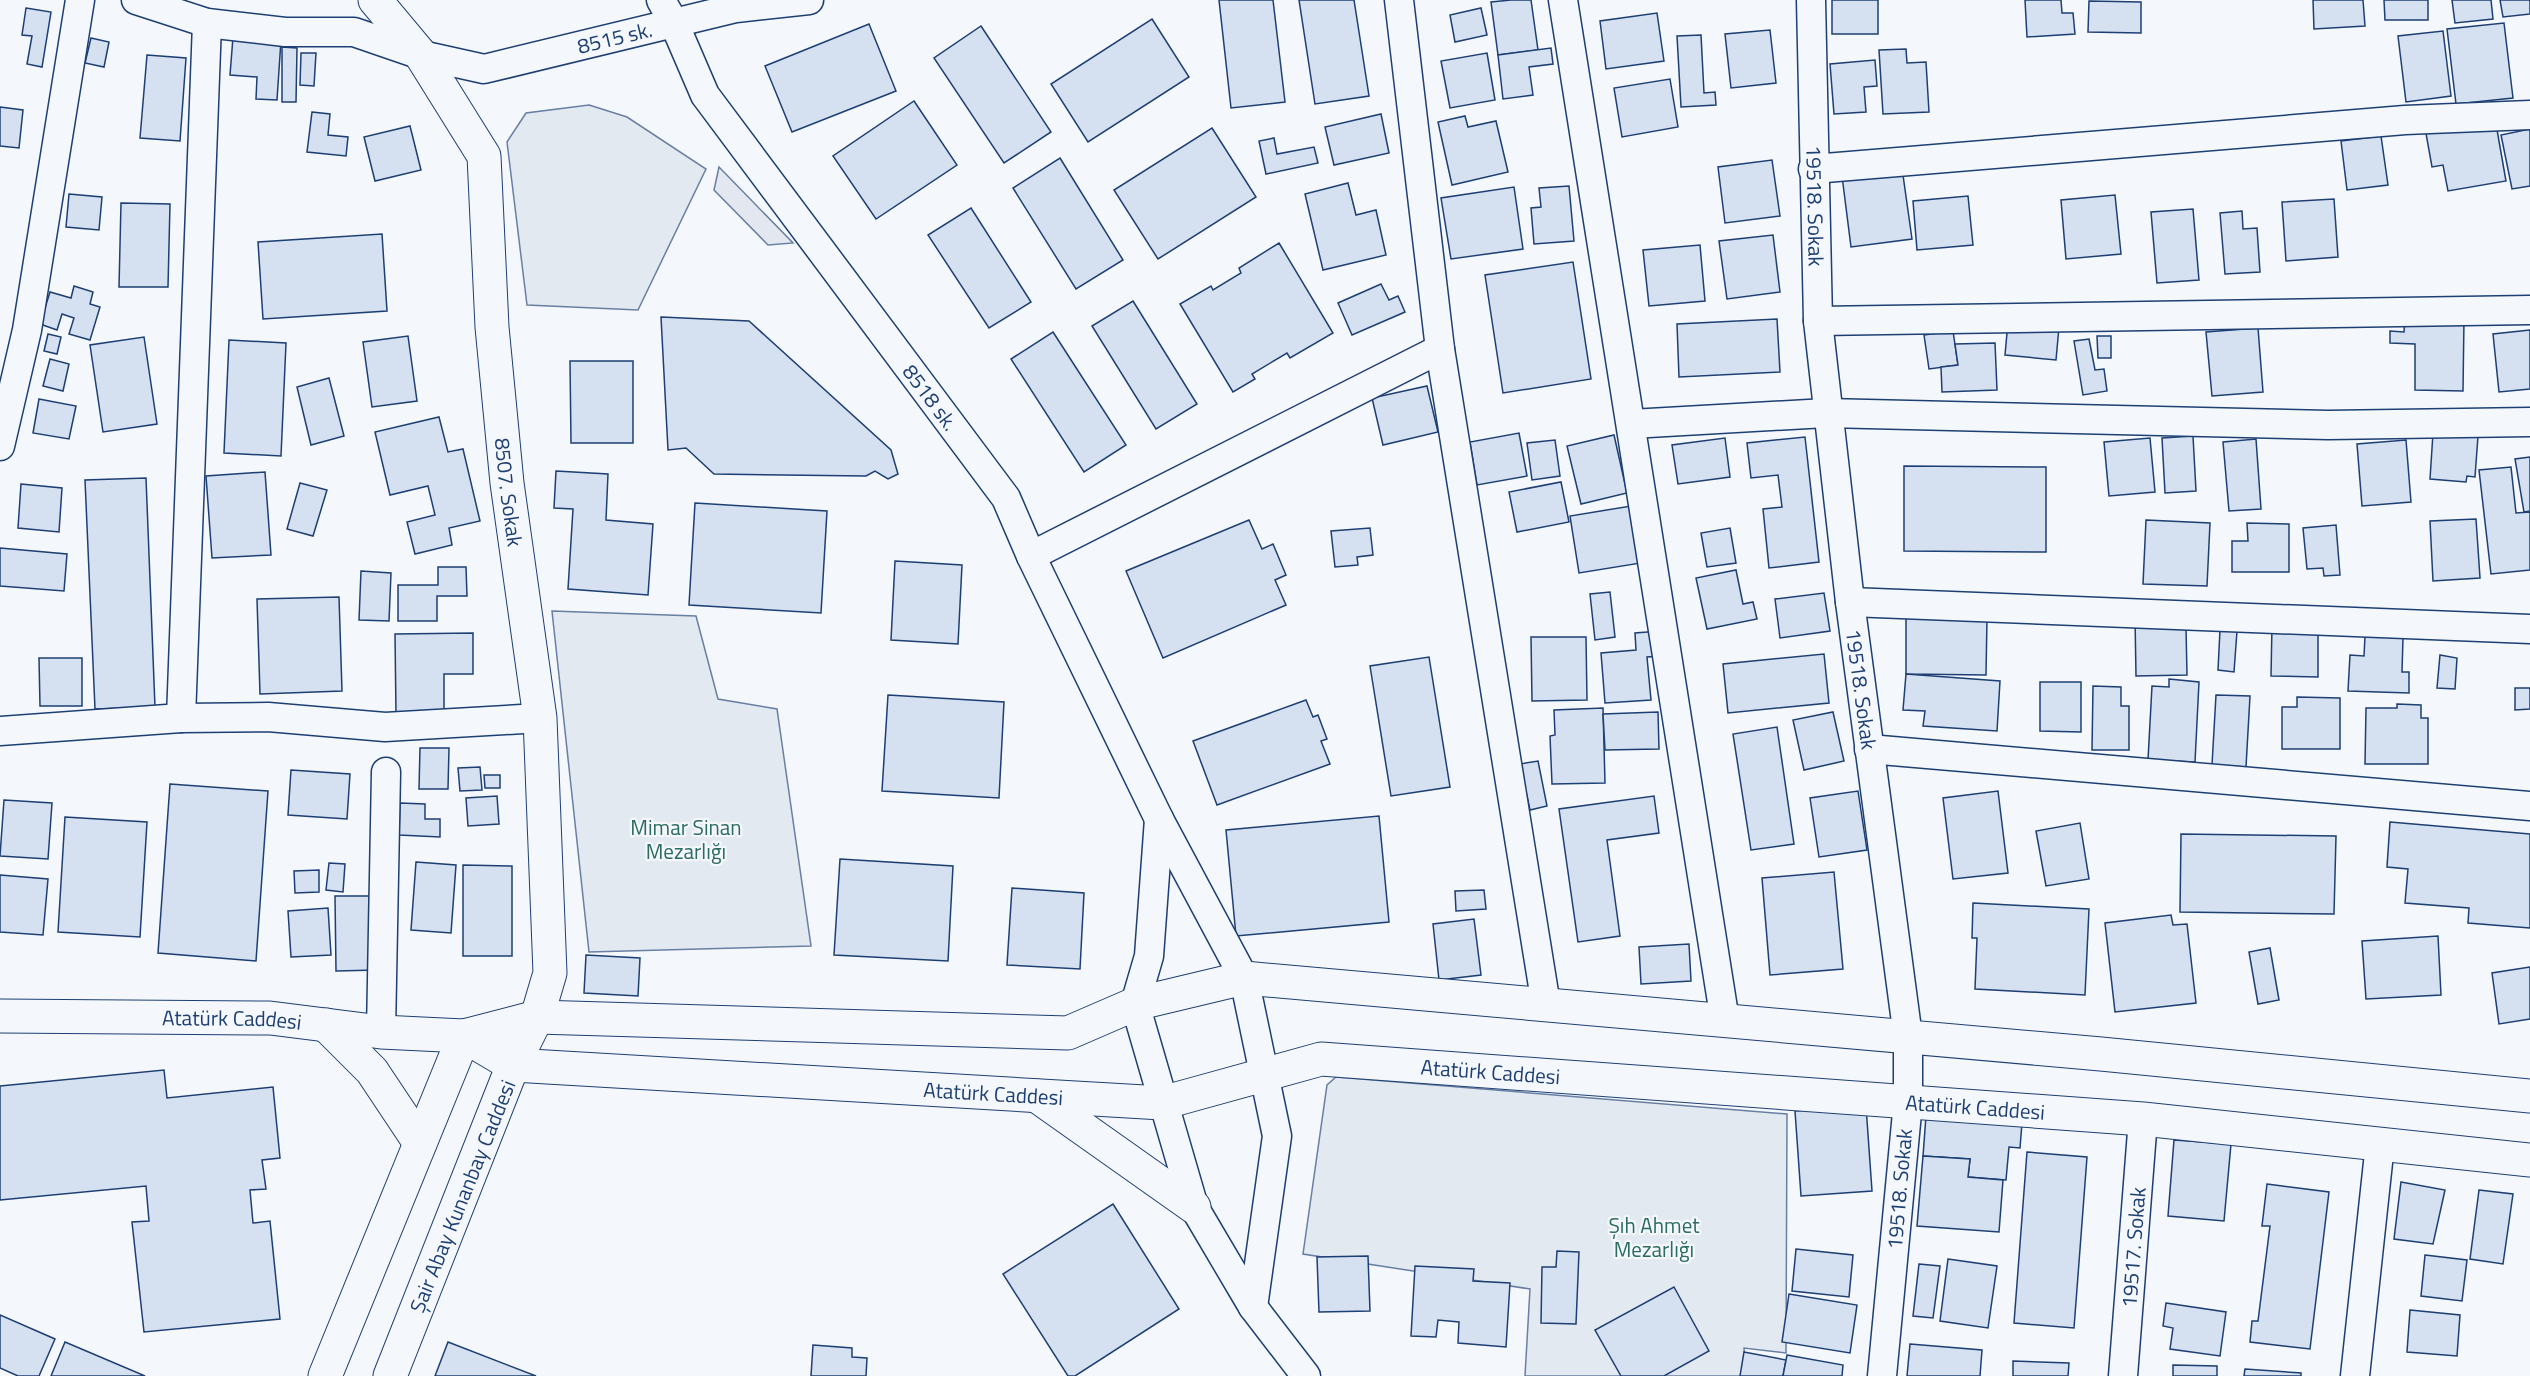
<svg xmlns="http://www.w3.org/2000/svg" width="2530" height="1376" font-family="'Titillium Web',sans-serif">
	<rect width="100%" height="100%" fill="#f4f7fb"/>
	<g fill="#e3e9f0" stroke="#687fa3" stroke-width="1.5">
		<path d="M589,105L627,117L706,169L638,310L527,305L507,142L526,113Z"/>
		<path d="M552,611L696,616L718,699L777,709L811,946L589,952Z"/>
		<path d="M1336,1077L1787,1114L1786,1353L1744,1348L1746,1376H1525L1530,1289L1303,1254L1327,1085Z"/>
	</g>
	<path fill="#e3e8f0" stroke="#687fa3" stroke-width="1.5" d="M719,167L793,243L768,245L714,190Z"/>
	<g fill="#d5e0f0" stroke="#1d3f73" stroke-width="1.5">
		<path d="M1219,0H1273L1285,102L1231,108Z"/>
		<path d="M1299,0H1354L1369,96L1315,104Z"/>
		<path d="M1511,0H1531L1538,50L1498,55L1491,2Z"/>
		<rect x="1832" y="0" width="46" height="34"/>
		<path d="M2025,0H2061L2062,13H2073L2075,34L2027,37Z"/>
		<path d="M2313,0H2363L2365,26L2314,29Z"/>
		<path d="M2384,0H2428V20H2385Z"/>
		<path d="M2452,0H2491L2493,19L2455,23Z"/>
		<path d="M2500,0H2530V14L2503,17Z"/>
		<path d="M2089,1L2141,2V33L2088,32Z"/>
		<path d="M26,8L51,12L42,67L27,64L32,36L22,35Z"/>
		<path d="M1481,8L1487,35L1455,42L1450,15Z"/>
		<path d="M1657,13L1664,61L1606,69L1600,21Z"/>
		<path d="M1152,19L1189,77L1088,142L1051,84Z"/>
		<path d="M2504,23L2513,98L2456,104L2447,29Z"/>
		<path d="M869,24L896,91L792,132L765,66Z"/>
		<path d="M981,26L1051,132L1004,163L934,58Z"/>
		<path d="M1770,30L1776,83L1731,88L1725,34Z"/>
		<path d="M2443,31L2451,96L2406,102L2398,36Z"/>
		<path d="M1701,35L1704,93L1715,92L1716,105L1681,107L1677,36Z"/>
		<path d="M233,37L281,40L277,100L256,99L257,77L230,75Z"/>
		<path d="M91,38L109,42L104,67L85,63Z"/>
		<path d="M282,47L297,48L296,102H282Z"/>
		<path d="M1551,48L1553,64L1529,67L1533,95L1503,99L1498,55Z"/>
		<path d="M1906,49L1907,63L1926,62L1929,112L1883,114L1879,50Z"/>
		<path d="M301,53H316L314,86L300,85Z"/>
		<path d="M1487,53L1495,100L1450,108L1441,61Z"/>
		<path d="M147,55L186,58L180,141L140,138Z"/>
		<path d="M1875,60L1877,86L1864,87L1866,112L1834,114L1830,64Z"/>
		<path d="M1670,79L1678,127L1622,137L1614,88Z"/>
		<path d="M914,101L957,165L876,219L833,156Z"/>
		<path d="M0,107L23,110L19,148L0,146Z"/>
		<path d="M312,112L330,114L328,135L348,137L346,156L307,152Z"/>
		<path d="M1381,114L1389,153L1334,165L1325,127Z"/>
		<path d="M1465,116L1468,127L1496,121L1508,172L1452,185L1438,122Z"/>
		<path d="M2496,124L2506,181L2448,191L2443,165L2432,167L2425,128Z"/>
		<path d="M410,126L421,170L375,181L364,137Z"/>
		<path d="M1212,128L1256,197L1158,259L1114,190Z"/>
		<path d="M2530,129V186L2512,189L2501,135Z"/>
		<path d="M2381,136L2388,185L2347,190L2341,141Z"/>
		<path d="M1274,138L1277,154L1314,147L1318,163L1266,174L1259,141Z"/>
		<path d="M1060,158L1123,260L1076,289L1013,188Z"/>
		<path d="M1772,160L1780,216L1725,223L1718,167Z"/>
		<path d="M1902,168L1912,239L1851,247L1842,176Z"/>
		<path d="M1348,183L1356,215L1376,210L1386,255L1323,270L1305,194Z"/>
		<path d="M1569,186L1574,241L1534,244L1531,208L1541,207L1539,188Z"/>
		<path d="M1514,187L1523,249L1451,259L1441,198Z"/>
		<path d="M69,194L102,197L99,230L66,227Z"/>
		<path d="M2115,195L2121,254L2066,259L2061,200Z"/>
		<path d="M1968,196L1973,245L1917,250L1913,201Z"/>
		<path d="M2334,199L2338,257L2286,261L2282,202Z"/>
		<path d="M121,203L170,204L168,287H119Z"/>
		<path d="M971,208L1031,302L989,328L928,235Z"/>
		<path d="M2193,209L2199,280L2157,283L2151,212Z"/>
		<path d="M2242,211L2243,229L2257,228L2260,272L2225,274L2220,213Z"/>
		<path d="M382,234L387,311L263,319L258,242Z"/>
		<path d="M1773,235L1780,292L1727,299L1719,241Z"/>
		<path d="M1279,243L1333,333L1290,358L1287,353L1252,374L1255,379L1233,392L1180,304L1211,286L1213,290L1241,273L1239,268Z"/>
		<path d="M1700,245L1705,301L1649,306L1643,250Z"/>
		<path d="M1573,262L1591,379L1503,393L1485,275Z"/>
		<path d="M1381,284L1389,300L1398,296L1405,312L1352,335L1338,303Z"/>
		<path d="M74,286L93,292L90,304L100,307L90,340L69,334L74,318L62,314L57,330L40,324L50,292L71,298Z"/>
		<path d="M1133,301L1197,404L1156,429L1092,326Z"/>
		<path d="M661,317L749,321L891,450L898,474L888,479L875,471L866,476L714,474L686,448L668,450Z"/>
		<path d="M2405,318L2464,319L2463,391L2415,390V344L2390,343V331L2404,332Z"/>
		<path d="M1777,319L1780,372L1679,377L1677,324Z"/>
		<path d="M2008,322L2059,327L2056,360L2005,355Z"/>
		<path d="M2258,328L2263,392L2212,396L2206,332Z"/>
		<path d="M2530,330V389L2499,392L2493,334Z"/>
		<path d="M1953,331L1958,365L1929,369L1924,335Z"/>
		<path d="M1053,332L1126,445L1084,472L1011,359Z"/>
		<path d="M48,334L61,337L57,354L44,351Z"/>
		<path d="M408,336L417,401L372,407L363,342Z"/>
		<path d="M2097,336H2111V358H2098Z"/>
		<path d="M144,337L157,424L103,432L90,345Z"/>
		<path d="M2089,339L2095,370L2104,369L2107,391L2083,395L2074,341Z"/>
		<path d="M229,340L286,343L281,456L224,453Z"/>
		<path d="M1995,343L1997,390L1942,392L1941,367L1958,365L1955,344Z"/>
		<path d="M50,359L69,364L63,391L43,386Z"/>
		<path d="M570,361H633V443H571Z"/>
		<path d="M329,378L344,436L311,445L297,387Z"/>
		<path d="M1427,386L1438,432L1383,445L1372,398Z"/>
		<path d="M39,399L76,406L69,439L33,433Z"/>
		<path d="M439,417L448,452L463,449L480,521L449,528L452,545L415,554L407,522L435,515L428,486L390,495L375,432Z"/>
		<path d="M1519,433L1527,476L1477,485L1470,442Z"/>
		<path d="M2433,433L2478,436L2475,477L2467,476L2466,482L2430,479Z"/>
		<path d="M1614,435L1627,493L1581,504L1567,446Z"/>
		<path d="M2193,436L2196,491L2165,493L2162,438Z"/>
		<path d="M1805,437L1819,562L1769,568L1763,509L1782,507L1778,475L1751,478L1747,443Z"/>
		<path d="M1725,438L1730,477L1678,484L1672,445Z"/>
		<path d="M2150,438L2155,492L2109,496L2104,442Z"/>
		<path d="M2256,439L2261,509L2229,511L2223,442Z"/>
		<path d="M1555,440L1560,476L1532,480L1527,443Z"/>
		<path d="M2406,440L2411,502L2362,506L2357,444Z"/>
		<path d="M2530,457V511L2524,512L2515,459Z"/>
		<path d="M1904,466L2046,467V552L1904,551Z"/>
		<path d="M2511,467L2516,513L2530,512V570L2491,574L2479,470Z"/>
		<path d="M556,471L608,474L606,520L653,524L648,595L568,589L573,509L554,508Z"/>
		<path d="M265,472L271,555L212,558L206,476Z"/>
		<path d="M146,478L155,707L95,709L85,480Z"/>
		<path d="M1561,482L1569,522L1517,532L1509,492Z"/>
		<path d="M300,483L327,490L313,536L287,529Z"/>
		<path d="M21,484L62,488L59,532L18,528Z"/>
		<path d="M695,503L827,511L821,613L689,605Z"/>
		<path d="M1631,506L1641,563L1579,573L1570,516Z"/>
		<path d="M2476,519L2480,578L2433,581L2430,521Z"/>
		<path d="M1249,520L1262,549L1273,544L1286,575L1275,580L1286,605L1163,658L1126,571Z"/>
		<path d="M2146,520L2210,523L2207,586L2143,584Z"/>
		<path d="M2247,523L2289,524V572H2232V541H2248Z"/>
		<path d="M2336,525L2340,575L2324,576L2323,568L2307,569L2303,528Z"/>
		<path d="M1370,528L1373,555L1357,557L1358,565L1335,567L1331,531Z"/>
		<path d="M1730,528L1736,563L1707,567L1701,533Z"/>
		<path d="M0,548L67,554L64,591L0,586Z"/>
		<path d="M895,561L962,565L958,644L891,640Z"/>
		<path d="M438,567H466L467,596H437V621H398V585H438Z"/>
		<path d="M1736,570L1743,604L1753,602L1757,619L1707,629L1696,578Z"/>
		<path d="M361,571L391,573L389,621L359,620Z"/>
		<path d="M1610,592L1615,637L1595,640L1590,594Z"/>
		<path d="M1824,593L1830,631L1780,638L1775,599Z"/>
		<path d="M339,597L342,691L260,694L257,599Z"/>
		<path d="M1906,617L1987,618L1986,675L1906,674Z"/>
		<path d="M2135,617L2186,627L2187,675L2136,676Z"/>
		<path d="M2272,625L2318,626V677L2271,676Z"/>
		<path d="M2220,630L2237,631L2234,672L2218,670Z"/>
		<path d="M1660,631L1662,656L1647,657L1651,700L1605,703L1601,653L1636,650L1635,633Z"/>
		<path d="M473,633V674H444V715L396,714L395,634Z"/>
		<path d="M2365,636L2403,638L2402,672H2409V693L2348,691L2350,655L2364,656Z"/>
		<path d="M1531,637H1586L1587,700L1532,701Z"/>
		<path d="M1824,654L1829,703L1728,713L1723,664Z"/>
		<path d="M2440,655L2457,658L2455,689L2437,688Z"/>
		<path d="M1429,657L1450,787L1391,796L1370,666Z"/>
		<path d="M39,658H82V706H40Z"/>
		<path d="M1906,674L2000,681L1997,731L1923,726L1925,711L1903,710Z"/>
		<path d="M2169,679L2199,682L2195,762L2148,760L2152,686L2169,687Z"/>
		<path d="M2040,682H2081V732L2040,731Z"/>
		<path d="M2093,686L2121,687V706H2129V750H2092Z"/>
		<path d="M2515,688H2530V709L2515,710Z"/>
		<path d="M888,695L1004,702L999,798L882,791Z"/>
		<path d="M2216,695L2250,696L2246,767L2212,765Z"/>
		<path d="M2297,697L2340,698V749H2282V707H2297Z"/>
		<path d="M1306,700L1313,717L1318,715L1327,739L1321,741L1330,764L1217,805L1193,741Z"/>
		<path d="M2397,704L2421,705V718H2428V764H2365L2366,708H2397Z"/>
		<path d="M1603,708L1605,783L1552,784L1550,736L1555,735L1554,710Z"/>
		<path d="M1658,712L1659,749L1605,750L1603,714Z"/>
		<path d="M1833,712L1844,761L1804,770L1793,720Z"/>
		<path d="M1777,727L1794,844L1751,850L1733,734Z"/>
		<path d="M420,748H449L448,789H419Z"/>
		<path d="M1538,761L1547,806L1530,810L1520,764Z"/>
		<path d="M480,767L482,790L460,791L458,768Z"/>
		<path d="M291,770L350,774L347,819L288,815Z"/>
		<path d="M484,775H500V788H485Z"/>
		<path d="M170,784L268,791L256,961L158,953Z"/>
		<path d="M1858,791L1867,850L1819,857L1810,798Z"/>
		<path d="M1998,791L2008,873L1953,879L1943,798Z"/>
		<path d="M497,796L499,824L468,826L466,798Z"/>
		<path d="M1654,796L1659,833L1607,840L1620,936L1578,942L1559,809Z"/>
		<path d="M4,800L52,803L48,859L0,856Z"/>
		<path d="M400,803L425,804V819H440V837L399,835Z"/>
		<path d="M1379,816L1389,922L1236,936L1226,830Z"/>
		<path d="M65,817L147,822L140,937L58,932Z"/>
		<path d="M2390,822L2530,834V928L2468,923L2469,908L2405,903L2408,869L2387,867Z"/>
		<path d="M2080,823L2089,879L2046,886L2036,831Z"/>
		<path d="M2181,834L2336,836L2334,914L2180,912Z"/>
		<path d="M840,859L953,866L948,961L834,955Z"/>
		<path d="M416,862L456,865L451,933L411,930Z"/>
		<path d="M329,863L345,864L343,892L326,890Z"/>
		<path d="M463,865L512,866V956H463Z"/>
		<path d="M319,870V892L295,893L294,871Z"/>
		<path d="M1834,872L1843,969L1770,975L1762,878Z"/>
		<path d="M0,875L48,879L43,935L0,932Z"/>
		<path d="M1012,888L1084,893L1080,969L1007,965Z"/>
		<path d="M1484,890L1486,909L1456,911L1455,891Z"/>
		<path d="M335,896H375L377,970L336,971Z"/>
		<path d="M1973,903L2089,909L2085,995L1975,989L1977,938H1972Z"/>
		<path d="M328,908L331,955L291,957L288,911Z"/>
		<path d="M2171,915L2173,925L2187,924L2196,1003L2115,1012L2105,923Z"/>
		<path d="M1474,919L1481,975L1439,980L1433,924Z"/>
		<path d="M2438,936L2441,995L2366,999L2362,941Z"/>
		<path d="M1689,944L1691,981L1641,984L1639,947Z"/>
		<path d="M2270,948L2279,1000L2258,1004L2249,952Z"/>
		<path d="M586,955L640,958L638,996L584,993Z"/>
		<path d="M2530,967V1019L2499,1024L2492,973Z"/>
		<path d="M164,1070L167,1098L273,1087L280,1158L262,1160L266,1189L250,1190L253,1223L270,1221L280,1319L144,1332L132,1222L149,1221L146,1186L0,1200V1086Z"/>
		<path d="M1866,1106L1872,1191L1801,1196L1795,1111Z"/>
		<path d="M1926,1116L2022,1123L2020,1148L2009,1147L2006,1180L1968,1177L1970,1159L1923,1156Z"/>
		<path d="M2174,1140L2231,1144L2224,1221L2168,1216Z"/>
		<path d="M2027,1152L2087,1157L2074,1328L2014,1323Z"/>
		<path d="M1923,1156L1970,1159L1968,1177L2003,1180L1999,1232L1917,1226Z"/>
		<path d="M2401,1182L2445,1190L2433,1244L2394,1239Z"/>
		<path d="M2267,1184L2329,1192L2310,1349L2250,1342L2252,1321H2258L2270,1226H2262Z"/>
		<path d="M2479,1190L2513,1194L2503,1264L2470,1259Z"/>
		<path d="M1113,1204L1179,1309L1075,1376H1068L1003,1274Z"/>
		<path d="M1796,1249L1853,1255L1849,1297L1792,1291Z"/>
		<path d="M1557,1251L1579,1252L1576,1324L1541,1323L1542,1267H1556Z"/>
		<path d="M2425,1255L2467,1260L2462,1301L2421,1296Z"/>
		<path d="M1368,1256L1370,1311L1319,1312L1317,1257Z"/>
		<path d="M1948,1259L1997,1266L1988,1328L1940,1321Z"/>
		<path d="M1919,1264L1940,1266L1933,1318L1913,1316Z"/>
		<path d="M1415,1266L1474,1269L1473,1281L1510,1283L1506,1347L1458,1343L1459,1322L1438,1320L1436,1337L1411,1336Z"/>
		<path d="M1674,1287L1709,1351L1664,1376H1621L1595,1330Z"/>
		<path d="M1789,1294L1857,1305L1850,1353L1782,1342Z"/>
		<path d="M2166,1303L2226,1312L2220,1356L2170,1349L2173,1328L2163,1326Z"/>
		<path d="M2410,1310L2460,1315L2457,1356L2407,1352Z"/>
		<path d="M0,1315L55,1339L39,1376H18L0,1368Z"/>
		<path d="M65,1342L145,1376H51Z"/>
		<path d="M448,1342L536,1376H435Z"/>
		<path d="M1910,1344L1982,1350L1980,1376H1907Z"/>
		<path d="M813,1345L852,1348V1357L867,1358L866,1376H811Z"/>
		<path d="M1744,1352L1786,1360L1783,1376H1740Z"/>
		<path d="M1787,1355L1843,1365L1842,1376H1783Z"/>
		<path d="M2013,1361L2069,1363L2068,1376H2013Z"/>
		<path d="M2173,1365L2217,1366V1376H2173Z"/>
		<path d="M2245,1369L2301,1373V1376H2244Z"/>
	</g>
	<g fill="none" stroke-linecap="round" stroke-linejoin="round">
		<defs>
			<g id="street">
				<path id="s1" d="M136,0L207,23L285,32H354L421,55L484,69L736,8L809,0"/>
				<path id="s2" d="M661,0L674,23L705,95L1006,498L1031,556L1159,819L1244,978L1277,1136L1253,1307"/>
				<path d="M1399,0L1440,349L1546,1005"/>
				<path d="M1563,0L1725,1021"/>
				<path id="s3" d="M1811,0L1818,321L1850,602L1908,1037V1102L1882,1376"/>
				<path d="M1813,169L2405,120L2530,115"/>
				<path d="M1818,321L2530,310"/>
				<path d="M1631,424L1826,413L2328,425L2530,422"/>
				<path d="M0,446L27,330L80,0"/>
				<path d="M1031,556L1440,349"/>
				<path d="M1850,602L2530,629"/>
				<path d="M181,718L207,23"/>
				<path d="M0,731L181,718L268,717L385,727L540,718"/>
				<path d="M1869,749L2530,806"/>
				<path d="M1159,819L1149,956L1135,1004L1194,1207L1253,1307L1306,1376"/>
				<path d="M381,1032L386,772"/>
				<path id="s4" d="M2123,1376L2143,1119"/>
				<path d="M2355,1376L2380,1144"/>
			</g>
			<g id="secondary">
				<path id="s5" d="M375,0L421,55L484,156L492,327L507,483L540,718L550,973L537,1017L513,1065L390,1376"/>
				<path id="s6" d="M0,1016L270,1018L381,1032L464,1036L537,1017L1068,1033L1135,1004L1244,978L2101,1054L2530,1096"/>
				<path d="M326,1025L372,1071L420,1143"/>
				<path id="s7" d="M464,1036L513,1065L1162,1103L1321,1059L2143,1119L2530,1160"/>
				<path d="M1037,1096L1194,1207"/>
				<path d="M325,1376L464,1036"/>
			</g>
		</defs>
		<use href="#street" stroke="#1d3f73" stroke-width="31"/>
		<use href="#secondary" stroke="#1d3f73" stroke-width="35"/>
		<use href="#street" stroke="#f4f7fb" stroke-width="28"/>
		<use href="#secondary" stroke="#f4f7fb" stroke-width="33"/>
	</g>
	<g text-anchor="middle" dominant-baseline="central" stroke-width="4.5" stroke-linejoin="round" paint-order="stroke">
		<g font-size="21" fill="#1d3f73" stroke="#f4f7fb">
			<text stroke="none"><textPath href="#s1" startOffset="492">8515 sk.</textPath></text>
			<text stroke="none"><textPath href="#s3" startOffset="206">19518. Sokak</textPath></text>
			<text stroke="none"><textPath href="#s2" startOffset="482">8518 sk.</textPath></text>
			<text stroke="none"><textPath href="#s5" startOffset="528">8507. Sokak</textPath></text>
			<text stroke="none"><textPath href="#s3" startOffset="692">19518. Sokak</textPath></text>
			<text stroke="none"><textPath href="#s6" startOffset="232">Atatürk Caddesi</textPath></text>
			<text stroke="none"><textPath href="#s7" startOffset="1042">Atatürk Caddesi</textPath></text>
			<text stroke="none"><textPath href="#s7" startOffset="538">Atatürk Caddesi</textPath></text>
			<text stroke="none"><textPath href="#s7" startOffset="1528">Atatürk Caddesi</textPath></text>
			<text transform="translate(1899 1189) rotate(-85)">19518. Sokak</text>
			<text transform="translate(462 1196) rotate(-68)">Şair Abay Kunanbay Caddesi</text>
			<text stroke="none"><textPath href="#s4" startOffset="129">19517. Sokak</textPath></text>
		</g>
		<g font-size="21" fill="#2c6c60" stroke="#f4f7fb">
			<text x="686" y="827">Mimar Sinan<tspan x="686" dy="24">Mezarlığı</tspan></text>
			<text x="1654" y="1225">Şıh Ahmet<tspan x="1654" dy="24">Mezarlığı</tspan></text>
		</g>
	</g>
</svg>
